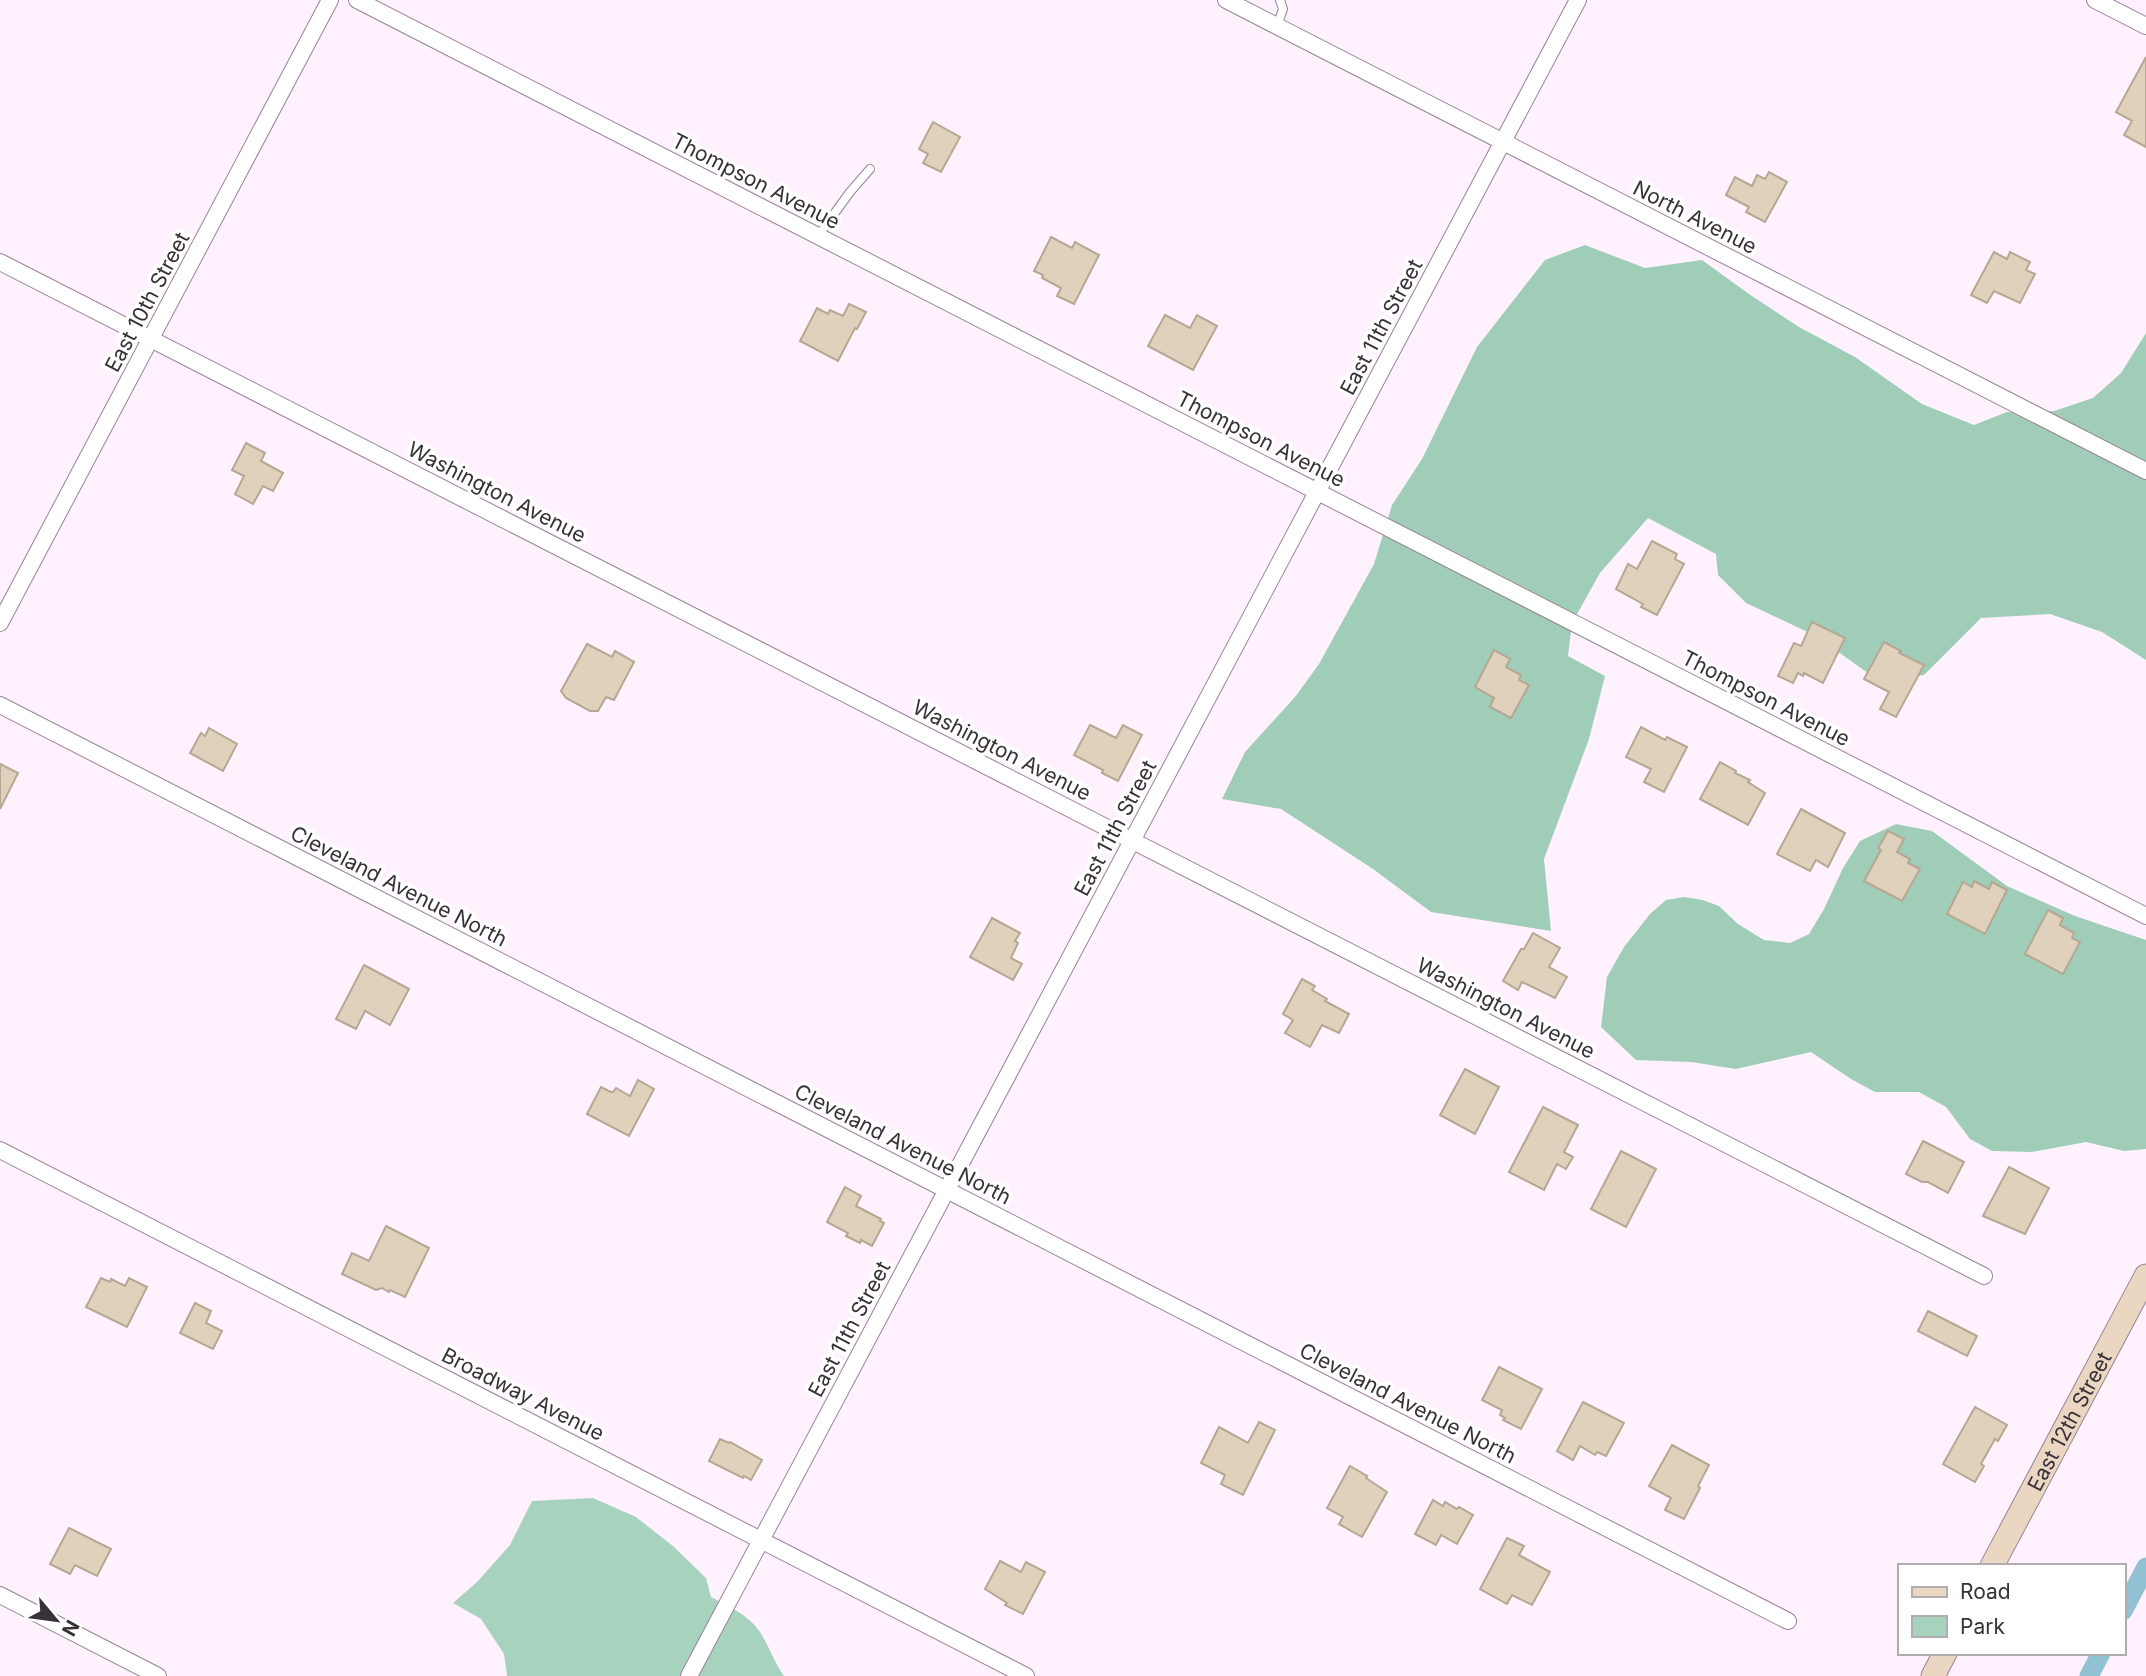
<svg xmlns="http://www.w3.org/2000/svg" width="2146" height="1676" font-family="Inter,sans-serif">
	<rect width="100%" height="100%" fill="#fff2fe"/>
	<path fill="#a7d3be" d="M593,1498L636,1517L673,1546L706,1578L711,1597C728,1606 749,1615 760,1632C769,1646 774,1662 784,1676H507L504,1654L481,1619L453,1603L477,1582L510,1545L532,1501Z"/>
	<g fill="#a0cdb7">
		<path d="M1585,245L1645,268L1702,260L1749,294L1799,327L1855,357L1922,404L1974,425L2007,412L2054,411L2093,398L2121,373L2146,333V660L2102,632L2050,614L1981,618L1924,675L1879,681L1816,636L1746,603L1718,575L1716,554L1648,518L1600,573L1572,623L1568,656L1605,676L1589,739L1544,859L1551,931L1431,912L1373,869L1281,809L1222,799L1245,752L1295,697L1319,664L1374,564L1392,505L1422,459L1477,347L1545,260Z"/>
		<path d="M1896,824L1932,831L2007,886L2075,916L2146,940V1149L2124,1151L2086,1142L2032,1152L1992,1151L1970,1139L1946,1107L1919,1092H1875L1851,1079L1811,1052L1736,1069L1691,1062L1636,1060L1601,1027L1607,977L1624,947L1650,914L1666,900L1684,897L1703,900L1719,906L1738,924L1764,940L1790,943L1809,934L1824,909L1843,868L1860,841Z"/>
	</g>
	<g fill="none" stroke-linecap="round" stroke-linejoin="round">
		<g stroke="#91c1d3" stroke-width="19">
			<path d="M2123,1611L2146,1567"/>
			<path d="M2089,1676L2101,1653"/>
		</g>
	</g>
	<g fill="#dfd1bb" stroke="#b5a792" stroke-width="2">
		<path d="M2146,57V147L2124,135L2132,121L2116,112Z"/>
		<path d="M933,122L960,137L941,172L923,163L928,154L919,149Z"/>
		<path d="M1769,172L1787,182L1765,222L1746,212L1749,207L1726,195L1735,177L1752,186L1757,175L1765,179Z"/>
		<path d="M1051,237L1072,248L1075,242L1099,255L1074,304L1057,296L1061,288L1042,278L1043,275L1034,271Z"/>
		<path d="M1994,252L2007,259L2010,252L2030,262L2026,270L2035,274L2020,303L1994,291L1987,303L1971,295Z"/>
		<path d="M849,304L866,312L857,329L855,328L838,361L800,341L817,308L828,314L830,310L843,316Z"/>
		<path d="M1165,315L1190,328L1197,315L1217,326L1193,370L1148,346Z"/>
		<path d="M246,443L265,453L261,461L283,473L273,491L263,486L253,504L235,494L244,476L232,470Z"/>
		<path d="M1652,541L1677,554L1675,559L1684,564L1657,615L1641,607L1643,604L1616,589L1628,564L1637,569Z"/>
		<path d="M1812,622L1845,638L1823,683L1804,673L1803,676L1798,673L1793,683L1778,676L1794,643L1801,646Z"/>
		<path d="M1884,642L1901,651L1899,653L1924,665L1896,717L1880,709L1889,692L1864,679Z"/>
		<path d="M587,644L612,657L615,651L634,662L614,700L606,697L598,711H590L566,698L561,691Z"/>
		<path d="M1494,650L1510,659L1506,667L1521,675L1519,680L1529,685L1511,718L1490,707L1494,698L1475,687Z"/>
		<path d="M1090,725L1116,738L1123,725L1142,735L1118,781L1102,773L1103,770L1074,755Z"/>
		<path d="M1641,727L1665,740L1667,737L1687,747L1664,792L1644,782L1651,769L1626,757Z"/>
		<path d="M209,728L237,744L223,771L190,753L201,733L205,736Z"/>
		<path d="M1720,762L1736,771L1735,773L1750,780L1748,782L1765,793L1748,825L1700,799Z"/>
		<path d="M0,764L18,773L0,809Z"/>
		<path d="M1801,809L1845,833L1828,867L1816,860L1810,871L1777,854Z"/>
		<path d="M1888,831L1904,839L1897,852L1910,859L1908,863L1920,869L1902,901L1864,881L1881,850L1878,848Z"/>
		<path d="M1974,881L1989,889L1992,882L2007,890L1985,934L1947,914L1963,882L1972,887Z"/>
		<path d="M2048,910L2063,918L2060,925L2074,933L2072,938L2080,942L2063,974L2025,954Z"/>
		<path d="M992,918L1020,933L1015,941L1018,943L1011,958L1022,964L1013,980L970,957Z"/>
		<path d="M1533,933L1560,948L1549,967L1567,977L1555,998L1522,982L1518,990L1503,981L1521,949H1524Z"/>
		<path d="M364,965L409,989L390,1025L365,1011L356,1029L336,1019Z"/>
		<path d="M1302,979L1315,986L1312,990L1327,999L1325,1001L1349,1014L1339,1033L1322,1025L1310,1047L1285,1033L1293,1020L1283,1014Z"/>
		<path d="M1465,1069L1499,1087L1475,1134L1440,1115Z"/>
		<path d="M638,1080L654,1089L629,1136L587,1114L601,1087L611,1092H613L616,1088L630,1096Z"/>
		<path d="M1543,1107L1578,1125L1564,1152L1573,1157L1566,1169L1557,1164L1544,1190L1509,1172Z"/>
		<path d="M1923,1141L1964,1162L1948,1193L1928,1182H1922L1906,1174Z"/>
		<path d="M1621,1151L1656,1169L1626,1227L1591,1209Z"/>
		<path d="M2009,1167L2049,1188L2025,1234L1983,1216Z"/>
		<path d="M845,1187L861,1196L856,1206L881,1219L880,1221L884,1223L872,1246L861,1240L860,1243L846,1236L848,1233L827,1222Z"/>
		<path d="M386,1226L429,1248L405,1297L390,1290L389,1292L382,1288L376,1290L342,1274L352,1253L369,1261Z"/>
		<path d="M101,1278L110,1282L111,1279L125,1286L129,1278L147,1287L127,1327L86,1307Z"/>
		<path d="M195,1303L211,1311L206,1323L222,1331L213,1349L180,1333Z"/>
		<path d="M1928,1311L1977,1336L1967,1356L1918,1331Z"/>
		<path d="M1499,1367L1542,1389L1521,1429L1503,1420L1505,1418L1500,1415L1502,1410L1482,1400Z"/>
		<path d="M1583,1402L1624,1423L1606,1456L1597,1452L1595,1455L1580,1446L1573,1460L1557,1451Z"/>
		<path d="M1975,1407L2007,1425L1998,1441L1995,1439L1981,1464L1984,1466L1975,1482L1943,1464Z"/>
		<path d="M1259,1422L1275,1430L1243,1495L1221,1484L1225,1475L1201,1463L1219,1427L1248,1443Z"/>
		<path d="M720,1439L729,1443L730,1442L762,1460L751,1480L744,1476L743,1478L709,1461Z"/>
		<path d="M1672,1445L1709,1465L1698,1486L1700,1488L1684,1519L1665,1510L1671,1498L1649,1486Z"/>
		<path d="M1350,1466L1367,1476L1366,1478L1387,1492L1362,1537L1339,1524L1343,1517L1327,1508Z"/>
		<path d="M1433,1500L1443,1506L1445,1502L1457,1509L1459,1507L1473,1515L1457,1544L1441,1535L1436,1545L1415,1534Z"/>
		<path d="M69,1528L111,1549L97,1576L75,1565L70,1574L50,1564Z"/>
		<path d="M1507,1538L1524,1546L1519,1555L1550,1572L1532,1605L1512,1595L1507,1604L1480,1589Z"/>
		<path d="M1000,1561L1021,1572L1026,1562L1045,1572L1023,1614L1005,1605L1007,1603L985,1589Z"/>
	</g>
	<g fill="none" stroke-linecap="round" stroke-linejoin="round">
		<defs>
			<g id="lane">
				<path d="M1277,26L1283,9L1280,0"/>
				<path d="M818,236L850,192L870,169"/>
			</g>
			<g id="street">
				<path d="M357,0L2146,916"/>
				<path d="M1226,0L2146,471"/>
				<path d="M2095,0L2146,26"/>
				<path d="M0,262L1984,1276"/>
				<path d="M0,623L330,0"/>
				<path d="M0,705L1788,1621"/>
				<path d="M0,1150L1026,1676"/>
				<path d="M0,1595L158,1676"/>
				<path d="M689,1676L1578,0"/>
			</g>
			<g id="secondary">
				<path id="s1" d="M1992,1566L2146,1276"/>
				<path d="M1933,1676L1945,1653"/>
			</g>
		</defs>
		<use href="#lane" stroke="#968496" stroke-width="10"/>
		<use href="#street" stroke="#968496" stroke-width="18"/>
		<use href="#secondary" stroke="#968496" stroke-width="25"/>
		<use href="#lane" stroke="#fff" stroke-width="8"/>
		<use href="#street" stroke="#fff" stroke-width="16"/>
		<use href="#secondary" stroke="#ead6c1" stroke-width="23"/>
	</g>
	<g text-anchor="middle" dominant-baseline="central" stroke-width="7" stroke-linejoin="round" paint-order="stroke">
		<g font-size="21" fill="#383138" stroke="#fff">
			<text transform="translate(756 181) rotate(27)">Thompson Avenue</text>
			<text transform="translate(1695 217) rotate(27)">North Avenue</text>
			<text transform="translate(147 302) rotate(-62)">East 10th Street</text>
			<text transform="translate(1381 327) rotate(-62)">East 11th Street</text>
			<text transform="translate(1261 439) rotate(27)">Thompson Avenue</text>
			<text transform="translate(497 492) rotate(27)">Washington Avenue</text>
			<text transform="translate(1766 698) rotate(27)">Thompson Avenue</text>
			<text transform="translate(1002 750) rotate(27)">Washington Avenue</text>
			<text transform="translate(1115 828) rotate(-62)">East 11th Street</text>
			<text transform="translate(399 886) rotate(27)">Cleveland Avenue North</text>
			<text transform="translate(1506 1008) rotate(27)">Washington Avenue</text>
			<text transform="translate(903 1144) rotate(27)">Cleveland Avenue North</text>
			<text transform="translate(849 1329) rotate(-62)">East 11th Street</text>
			<text transform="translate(523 1394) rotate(27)">Broadway Avenue</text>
			<text transform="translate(1408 1403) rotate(27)">Cleveland Avenue North</text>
			<text stroke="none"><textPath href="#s1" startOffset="164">East 12th Street</textPath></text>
		</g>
	</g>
	<rect x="1898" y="1564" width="228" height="91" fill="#ffffff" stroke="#afadaf" stroke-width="2"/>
	<rect x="1912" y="1587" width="35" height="10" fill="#ead6c1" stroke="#afadaf" stroke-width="2"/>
	<text x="1960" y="1599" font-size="21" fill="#383138">Road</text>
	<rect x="1912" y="1616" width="35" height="21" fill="#a7d3be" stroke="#afadaf" stroke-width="2"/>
	<text x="1960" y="1634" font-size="21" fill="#383138">Park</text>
	<g transform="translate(56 1620) rotate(119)" stroke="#ffffff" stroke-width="5" paint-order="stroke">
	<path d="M0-5L12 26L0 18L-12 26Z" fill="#383138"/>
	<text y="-10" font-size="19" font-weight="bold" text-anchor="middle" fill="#383138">N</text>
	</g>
</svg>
